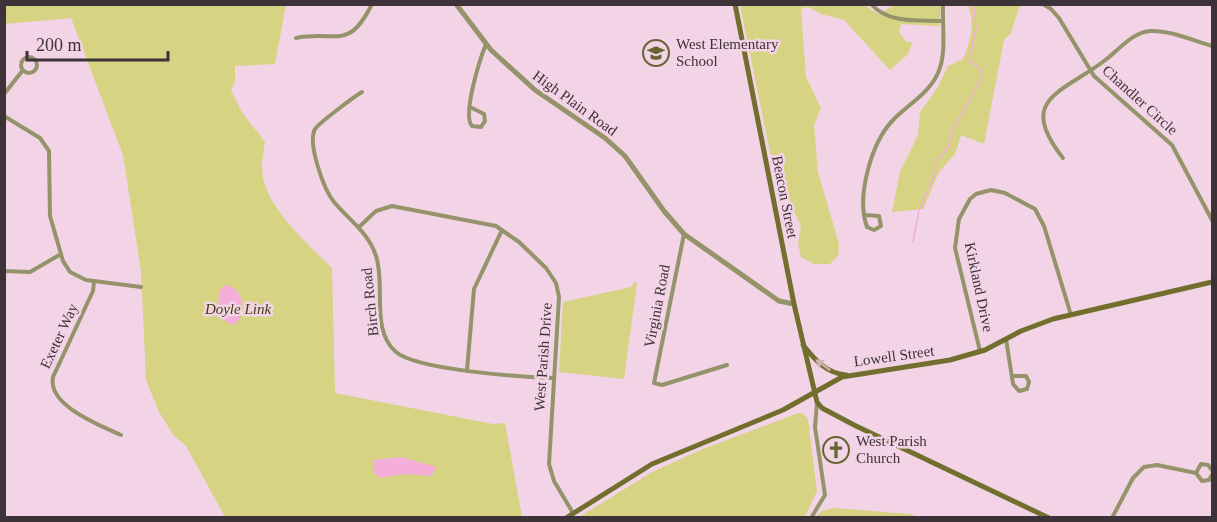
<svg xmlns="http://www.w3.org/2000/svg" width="1217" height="522" font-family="Georgia,serif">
	<rect width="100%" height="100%" fill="#f3d4e6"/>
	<g fill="#d6d382">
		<path d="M5,5H286L275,64L235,66V82L231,90L241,111L265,142C264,150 262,158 262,166C261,204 307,243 332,268L335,393L493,424L505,423L522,517H225L186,446L174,436L159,412L146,380L141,271L123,155L71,18L5,24Z"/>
		<path d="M740,5H864L878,14L895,5H941L939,26L901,24L899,32L906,42H913L907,55L890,70L844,20L821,14L808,7L801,9L806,77L821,108L814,125L818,172L839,244L838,256L830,264H814L801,257L798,243L801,226L773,167Z"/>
		<path d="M968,5H1020L1011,33L1004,40L984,144L961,135L955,154L939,172L923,209L892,212L900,172L918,135L920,112L938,87L948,66L963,59C971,41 975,23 968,5Z"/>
		<path d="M635,282L637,283L624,379L559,372L563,302L631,287Z"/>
		<path d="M798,413L804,414L808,420L817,491L805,517H579L654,471L703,449Z"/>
		<path d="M834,508L910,514L919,517H815L822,511Z"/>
	</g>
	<g fill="#f5aeda">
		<path d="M225,285C244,288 247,311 235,325C217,322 218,306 219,291Z"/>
		<path d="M401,457L437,467L431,476L406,474L380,478L374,473V460Z"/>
	</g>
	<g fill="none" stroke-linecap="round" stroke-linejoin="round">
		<path stroke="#f5aeda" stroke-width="1.5" d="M913,242L919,210L935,174L936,162L948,148L953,129L982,78L980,69L969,60L976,29L974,4"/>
		<g stroke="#94936a" stroke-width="4">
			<path d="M871,4C889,24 918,20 942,21"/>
			<path d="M1043,4L1051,9L1059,18L1094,76L1172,145L1212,220"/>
			<path d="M296,38C337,30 348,52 372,4"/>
			<circle cx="29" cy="65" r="8"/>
			<path d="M362,92C355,96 319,123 315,129C307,143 324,190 334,202C349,220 369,233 376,256C386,285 370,330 396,352C417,370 521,377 553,378"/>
			<path d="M4,94L23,70"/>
			<path d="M470,107L484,114L485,121L481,127L472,126C462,115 480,59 486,44"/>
			<path d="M4,116L40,138L49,151L50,216L63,261L70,272L86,280L141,287"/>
			<path d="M1063,158C1016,99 1062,93 1104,61C1119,50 1131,33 1150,31C1170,30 1194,41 1212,46"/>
			<path d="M865,215L879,216L881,226L874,230L867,227C856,197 871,142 894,119C909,104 929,93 938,73C947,53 942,26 943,4"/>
			<path d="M359,227L376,211L392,206L496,226L519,242L546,268L556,283L559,297L549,464L554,481L573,513"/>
			<path d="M684,234L654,383L662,385L727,365"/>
			<path d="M4,271L30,272L61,254"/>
			<path d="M94,282L93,291L53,377C47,405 99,425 121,435"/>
			<path d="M1006,339L1013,384L1019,391L1027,389L1029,382L1026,376H1012"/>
			<path d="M980,351L955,248L959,219L970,199L976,194L991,190L1005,193L1035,209L1044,226L1071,315"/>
			<path d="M467,370L474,289L502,230"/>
			<path d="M1196,473L1201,464L1208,465L1212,470"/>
			<path d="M811,518L825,495L815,427L817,403"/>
			<path d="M1112,518L1133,478L1144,467L1157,465L1196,473L1202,481L1209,480L1212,475"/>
		</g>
		<path stroke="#94936a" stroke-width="5" d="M456,4L491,50L535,90L605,138L625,156L664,211L684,234L779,301L794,304"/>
		<g stroke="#716e2e" stroke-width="5">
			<path d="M735,4L794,304L817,402L822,408L854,425L1049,518"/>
			<path d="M803,345C815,360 826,373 846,375"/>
			<path d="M566,518L652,464L783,410L842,377L950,360L985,350L1021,331L1053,319L1212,282"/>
		</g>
	</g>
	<defs><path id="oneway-solid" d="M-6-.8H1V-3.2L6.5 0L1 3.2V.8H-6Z" transform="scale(1.5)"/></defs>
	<use fill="#ccb5af" href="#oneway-solid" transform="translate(823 365) rotate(-144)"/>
	<defs>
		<symbol id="school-ring" viewBox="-11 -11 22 22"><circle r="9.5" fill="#f3d4e6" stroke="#666431" stroke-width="1.5"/><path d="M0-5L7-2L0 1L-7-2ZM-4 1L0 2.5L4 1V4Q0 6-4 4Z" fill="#666431"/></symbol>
		<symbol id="church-ring" viewBox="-11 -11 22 22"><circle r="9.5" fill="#f3d4e6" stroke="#666431" stroke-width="1.5"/><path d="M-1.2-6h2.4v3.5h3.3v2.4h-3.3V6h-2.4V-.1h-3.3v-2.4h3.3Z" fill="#666431"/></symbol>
	</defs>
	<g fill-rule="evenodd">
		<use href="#school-ring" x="641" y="38" width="30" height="30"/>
		<use href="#church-ring" x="821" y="435" width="30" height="30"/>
	</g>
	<g text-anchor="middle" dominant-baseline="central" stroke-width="5" stroke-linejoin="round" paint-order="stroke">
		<g font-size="15" fill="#3e3239" stroke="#f3d4e6" text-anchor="start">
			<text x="676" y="44">West Elementary<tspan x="676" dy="17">School</tspan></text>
			<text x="856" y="441">West Parish<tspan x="856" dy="17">Church</tspan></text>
		</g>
		<g font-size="15" fill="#3e3239" stroke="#f3d4e6">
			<text transform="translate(1140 100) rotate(42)">Chandler Circle</text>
			<text transform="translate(575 103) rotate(36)">High Plain Road</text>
			<text transform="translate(785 197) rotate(79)">Beacon Street</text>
			<text transform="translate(979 287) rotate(78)">Kirkland Drive</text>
			<text transform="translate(370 302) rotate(-96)">Birch Road</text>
			<text transform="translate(657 306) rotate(-79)">Virginia Road</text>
			<text transform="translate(59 336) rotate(-65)">Exeter Way</text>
			<text transform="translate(894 356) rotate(-8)">Lowell Street</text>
			<text transform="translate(543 357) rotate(-86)">West Parish Drive</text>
		</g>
		<g font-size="15" font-style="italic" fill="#424015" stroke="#f3d4e6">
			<text x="238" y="309">Doyle Link</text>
		</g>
	</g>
	<rect width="1217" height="522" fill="none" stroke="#3e3239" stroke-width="12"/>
	<path d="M27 51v9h141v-9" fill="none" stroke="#3e3239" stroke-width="3"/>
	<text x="36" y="51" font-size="18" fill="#3e3239" stroke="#f3d4e6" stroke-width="4.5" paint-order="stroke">200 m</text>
</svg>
